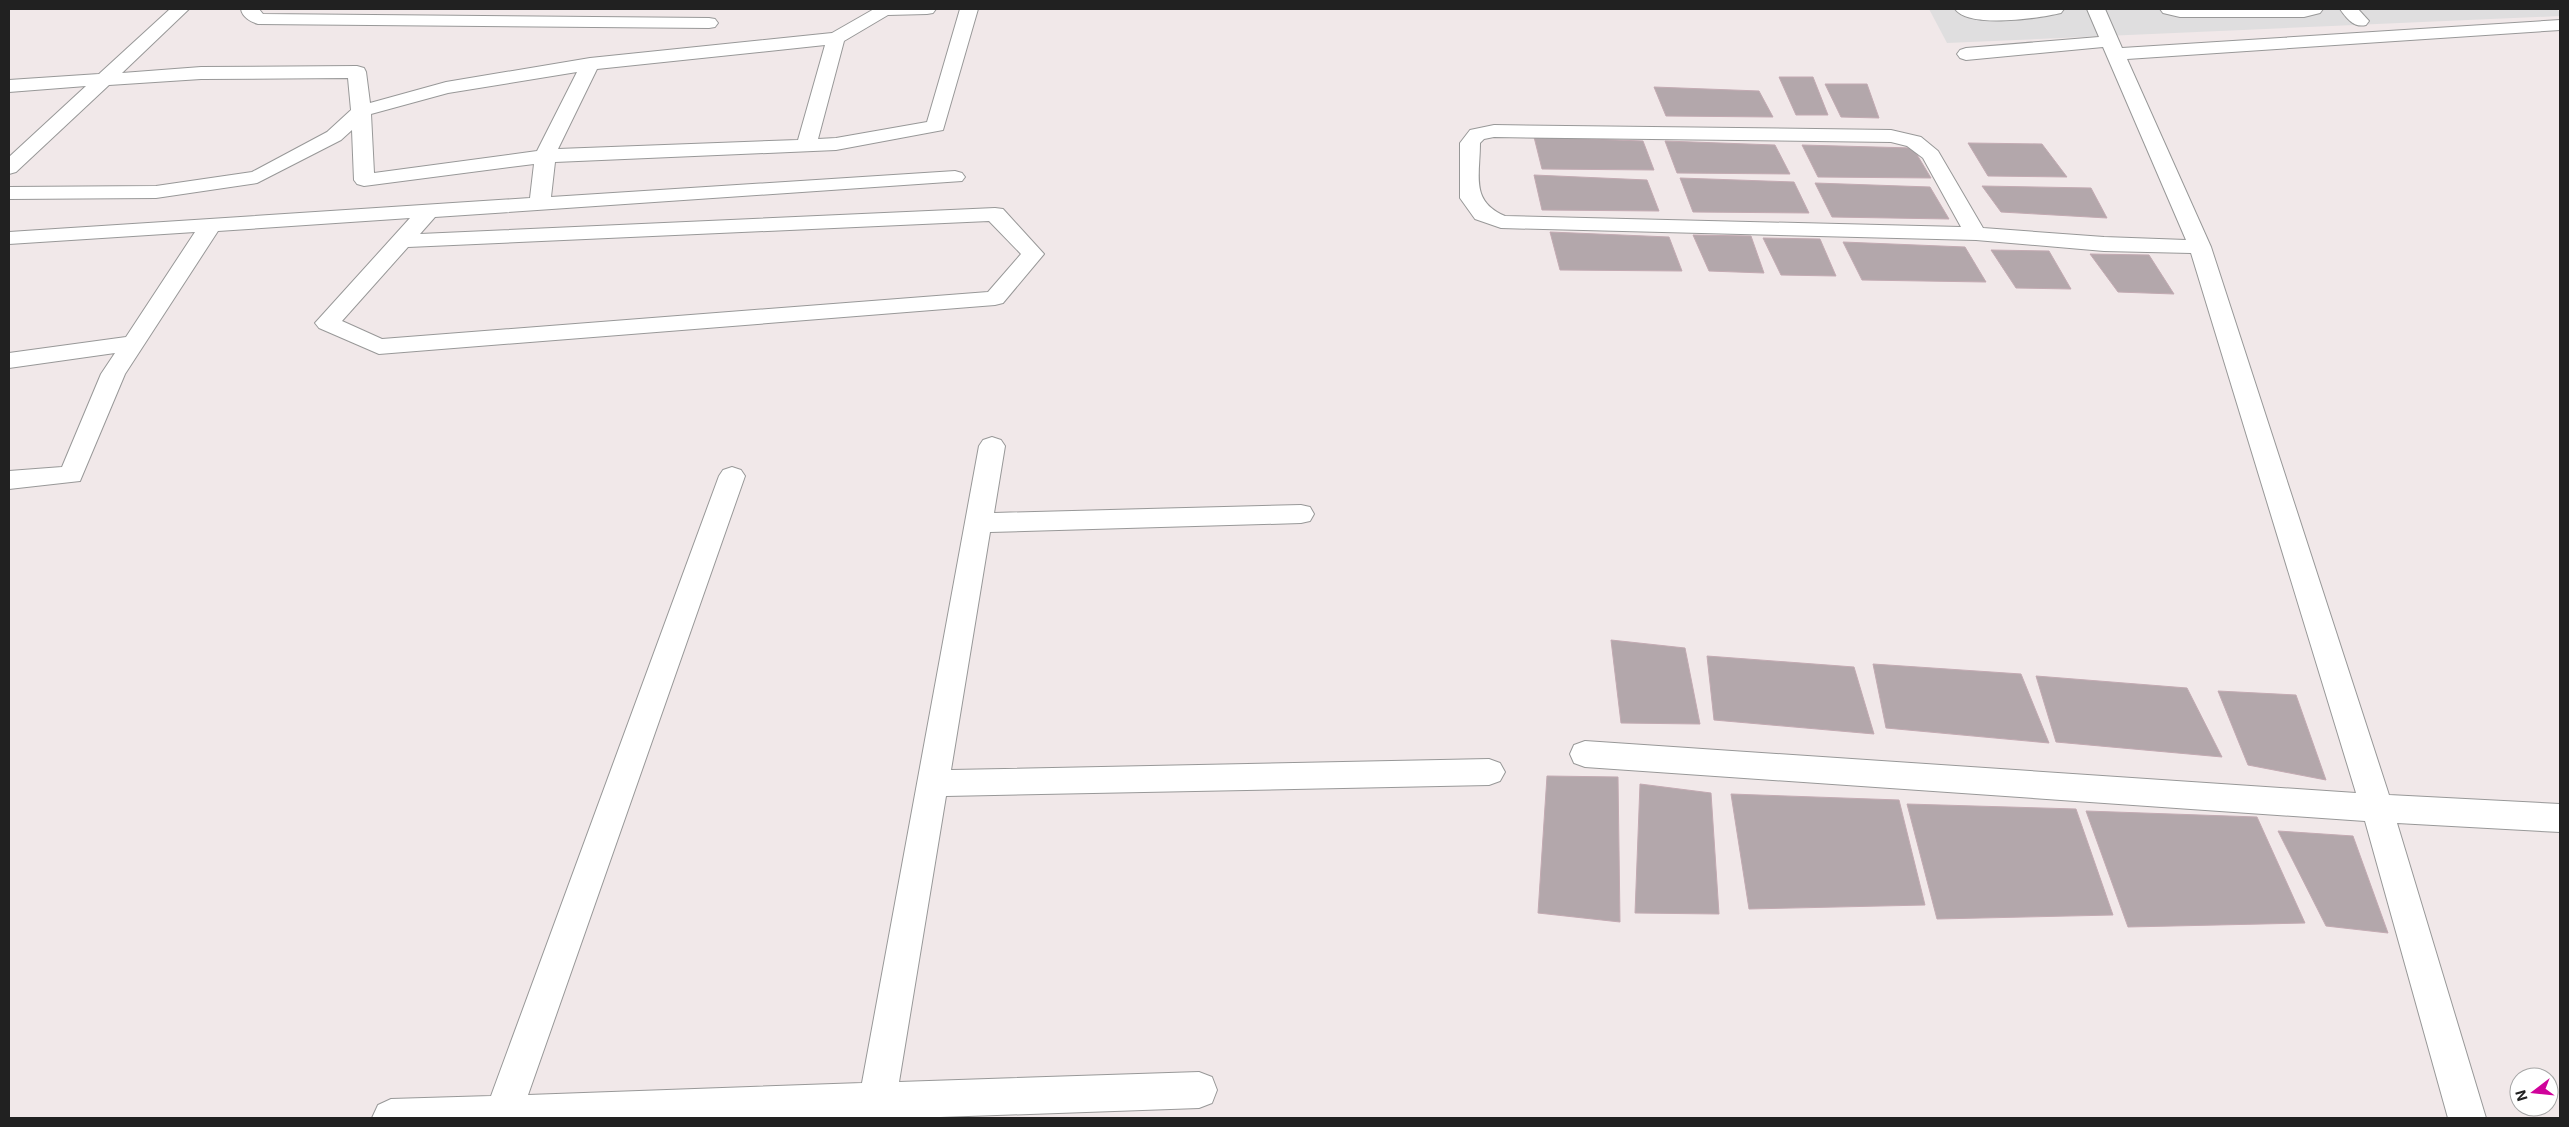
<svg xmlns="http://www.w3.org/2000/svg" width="2569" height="1127" font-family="Inter,sans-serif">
	<rect width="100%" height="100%" fill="#f1e8e9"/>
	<path fill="#dfdedf" d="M1929,9H2556L2560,12V16L1947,43Z"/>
	<g fill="#b3a7ab" stroke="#c3aab2">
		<path d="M1779,77H1813L1828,115H1796Z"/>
		<path d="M1825,84H1867L1879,118L1841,117Z"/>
		<path d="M1654,87L1759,91L1773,117L1666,116Z"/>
		<path d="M1534,137L1643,141L1654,170L1542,169Z"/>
		<path d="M1665,141L1775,145L1790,174L1677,173Z"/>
		<path d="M1968,143L2042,144L2067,177L1988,176Z"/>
		<path d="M1802,145L1913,148L1931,178L1818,177Z"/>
		<path d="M1534,175L1647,180L1659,211L1542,210Z"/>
		<path d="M1680,178L1794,182L1809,213L1693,212Z"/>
		<path d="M1815,183L1930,187L1949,219L1832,217Z"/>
		<path d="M1982,186L2091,188L2107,218L2001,212Z"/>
		<path d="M1550,232L1669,237L1682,271L1560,270Z"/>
		<path d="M1693,235L1751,236L1764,273L1709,271Z"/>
		<path d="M1763,238L1820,239L1836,276L1781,275Z"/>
		<path d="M1843,242L1965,247L1986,282L1862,280Z"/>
		<path d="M1991,250L2049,251L2071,289L2016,288Z"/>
		<path d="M2090,254L2149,255L2174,294L2118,292Z"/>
		<path d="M1611,640L1685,648L1700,724L1621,723Z"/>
		<path d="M1707,656L1854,667L1874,734L1714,720Z"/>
		<path d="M1873,664L2021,674L2049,743L1886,728Z"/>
		<path d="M2036,676L2187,688L2222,757L2056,742Z"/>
		<path d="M2218,691L2296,695L2326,780L2248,765Z"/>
		<path d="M1547,776L1618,777L1620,922L1538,913Z"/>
		<path d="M1640,784L1711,793L1719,914L1635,913Z"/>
		<path d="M1731,794L1899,800L1925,905L1749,909Z"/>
		<path d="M1907,804L2076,809L2113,915L1937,919Z"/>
		<path d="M2086,811L2257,817L2305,923L2128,927Z"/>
		<path d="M2278,831L2353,836L2388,933L2326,926Z"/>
	</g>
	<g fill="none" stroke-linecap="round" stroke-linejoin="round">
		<defs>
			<g id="minor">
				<path d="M170,9H189L122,73L201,67L357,66L364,68L366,72L370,103L446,82L590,58L832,33L874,9H936L933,13L927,14L888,15L844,41L818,139L836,138L927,122L960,9H978L943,130L836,150L555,162L551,197L955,171L962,173L965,177L962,181L435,217L420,234L995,208L1003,209L1044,254L1003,303L995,305L379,354L319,328L315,323L410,218L218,231L125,374L80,481L9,489V471L62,467L101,374L115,353L9,368V353L126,337L195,232L9,244V232L530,198L534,164L364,186L357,184L354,180L352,130L341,140L257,183L156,198L9,199V187L156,186L252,172L327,132L351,110L348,78L201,79L109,85L16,172L9,174V157L86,86L9,92V80L99,74ZM825,45L798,140L558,149L597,69ZM577,72L537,151L374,173L371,114L448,93ZM989,221L1021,254L988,292L382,339L342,321L408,247Z"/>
				<path d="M241,9H259L263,14L709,18L715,19L718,23L715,27L709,28L258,24C251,22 242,17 241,9Z"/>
				<path d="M1955,9H2064L2061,13C2040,18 1969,29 1955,9Z"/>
				<path d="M2087,9H2105L2122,48L2560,20V30L2127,59L2211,247L2389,795L2560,804V832L2397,823L2486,1118H2448L2365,821L1585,767L1574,763L1570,754L1574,745L1585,741L2356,793L2191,253L2104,251L1976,240L1501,228L1475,219L1460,198V143L1470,130L1494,125L1891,130L1921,137L1938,151L1983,228L2104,237L2186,240L2103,47L1966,60L1960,58L1957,54L1960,50L1966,48L2099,37ZM1494,137L1891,142L1907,146L1923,158L1961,227L1505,216C1470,201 1480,176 1480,143L1484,139Z"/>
				<path d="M2160,9H2323L2320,13L2304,17H2180L2163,13Z"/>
				<path d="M2340,9H2358L2369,21L2366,25C2354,28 2347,19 2340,9Z"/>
				<path d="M992,437L1001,440L1005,446L994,513L1301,505L1310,507L1314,514L1310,521L1301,523L990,532L951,770L1489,759L1500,763L1505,772L1500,781L1489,785L946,796L899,1082L1199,1072L1212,1077L1217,1090L1212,1103L1199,1108L912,1118H372L378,1105L391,1099L491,1096L719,476L723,470L732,467L741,470L745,476L528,1095L862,1083L979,446L983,440Z"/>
			</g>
		</defs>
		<use href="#minor" stroke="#989898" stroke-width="2"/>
		<use href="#minor" fill="#fff" fill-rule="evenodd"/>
	</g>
	<rect width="2569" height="1127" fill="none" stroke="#212121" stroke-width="20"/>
	<g transform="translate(2534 1092) rotate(254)"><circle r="24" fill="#ffffff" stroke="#a6a6a6"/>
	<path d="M0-4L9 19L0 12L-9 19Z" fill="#d0029a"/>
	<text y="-8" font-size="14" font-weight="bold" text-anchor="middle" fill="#212121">N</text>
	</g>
</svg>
